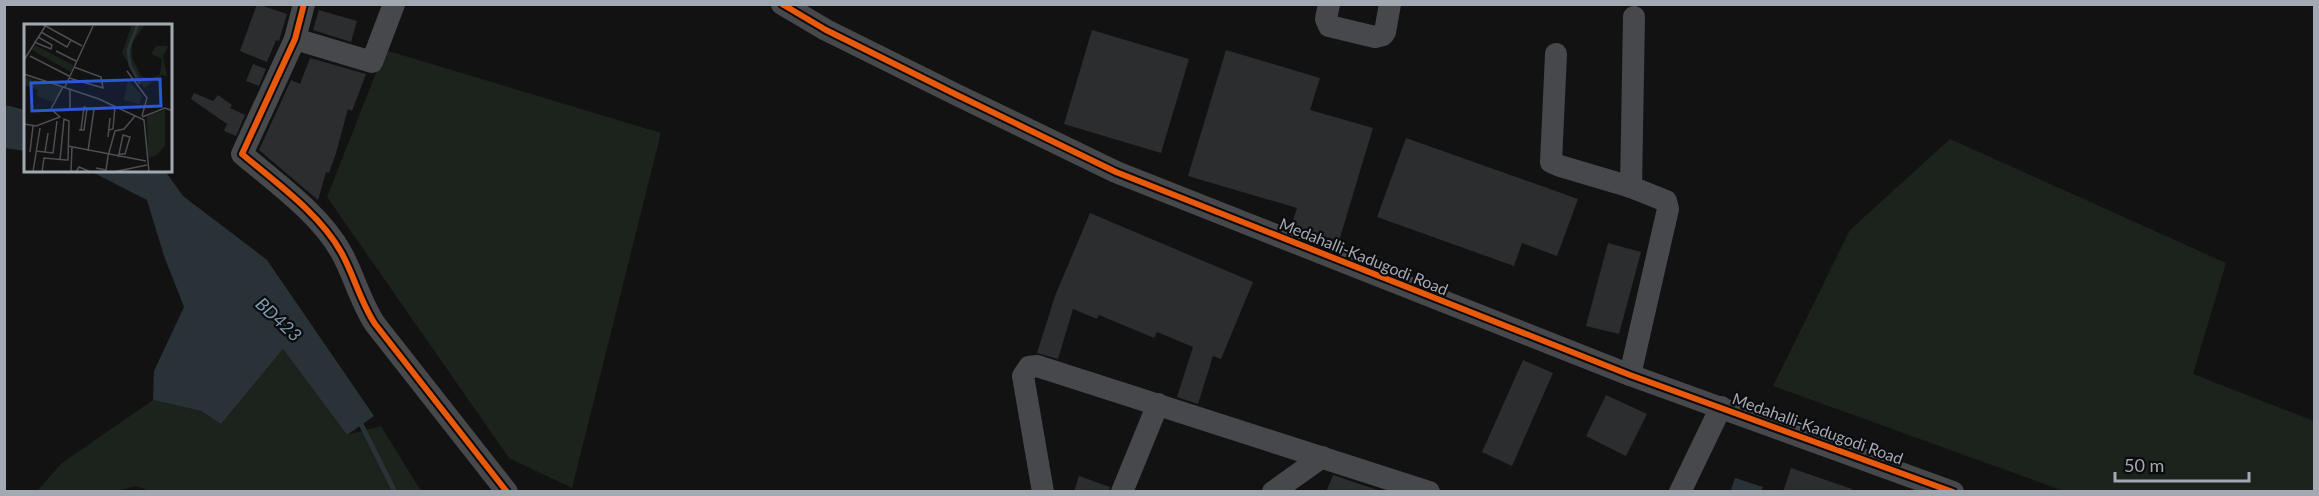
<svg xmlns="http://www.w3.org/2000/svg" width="2319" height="496" font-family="Lato,sans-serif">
	<rect width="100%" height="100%" fill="#121212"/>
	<g fill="#1c221c">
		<path d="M385,50L661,133L572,488L509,458L327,197Z"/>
		<path d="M1950,139L2226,263L2193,374L2314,421V491H2064L1773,386L1850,230Z"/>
		<path d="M283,349L347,435L381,426L421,491L153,492L136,486L117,491L36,492L62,463L153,400L201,411L221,424Z"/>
	</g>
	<g fill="#293237">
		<path d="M5,105L25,110V151L5,148Z"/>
		<path d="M90,171H165L183,196L267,260L374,416L347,435L283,349L221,424L201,411L153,400L154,371L184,307L164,256L147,200Z"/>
		<path d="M1735,478L1763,487L1761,491L1731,490Z"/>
	</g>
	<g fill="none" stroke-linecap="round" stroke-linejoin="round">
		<path stroke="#293237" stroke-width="5" d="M358,418L395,492"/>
	</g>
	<g fill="#2c2d2e">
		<path d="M257,4L287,14L279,41L276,40L267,62L240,51Z"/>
		<path d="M319,10L357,21L351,42L313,30Z"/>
		<path d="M1092,30L1189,59L1161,153L1064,124Z"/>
		<path d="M1226,50L1320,78L1310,110L1373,128L1339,241L1291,227L1297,208L1188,176Z"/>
		<path d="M310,58L366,74L352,111L348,109L336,153L329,173L326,172L318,200L259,150L291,80L300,84Z"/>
		<path d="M253,64L266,69L259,86L246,81Z"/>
		<path d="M194,93L213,101L218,95L232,105L230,108L245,115L236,136L224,131L227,124L191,99Z"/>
		<path d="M1406,138L1578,199L1557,256L1522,243L1514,266L1377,217Z"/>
		<path d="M1090,213L1253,282L1221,359L1213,356L1198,404L1177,397L1193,347L1157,332L1154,338L1099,315L1097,319L1073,309L1058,359L1037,353L1055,296Z"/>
		<path d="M1608,243L1641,252L1619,334L1586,326Z"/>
		<path d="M1523,360L1553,373L1512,466L1482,452Z"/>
		<path d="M1606,395L1647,414L1626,456L1586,436Z"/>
		<path d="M1791,468L1852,489V492H1783Z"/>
		<path d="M1333,475L1383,492H1326Z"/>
		<path d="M1079,476L1110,487L1109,492H1074Z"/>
	</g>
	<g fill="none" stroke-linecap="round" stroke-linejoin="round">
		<g stroke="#46484b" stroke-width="22">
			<path d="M304,4L295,39L242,154C275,182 320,214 341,252C354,275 360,301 375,324L507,492"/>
			<path d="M782,4L826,30L955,94L1116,172L1630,375L1953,492"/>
			<path d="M1329,4L1326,19L1329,26L1375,37L1383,35L1385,32L1390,4"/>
			<path d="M295,39L372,62L394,4"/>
			<path d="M1556,54L1551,162L1560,166L1631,187L1666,201L1668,209L1630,375"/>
			<path d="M1631,187L1634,17"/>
			<path d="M1043,492L1023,376L1029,367L1037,366L1429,492"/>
			<path d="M1122,492L1158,404"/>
			<path d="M1273,492L1322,457"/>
			<path d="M1680,492L1721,407"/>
		</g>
		<defs>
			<g id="cycleway">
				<path d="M304,4L295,39L242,154C275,182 320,214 341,252C354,275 360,301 375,324L507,492"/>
				<path d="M782,4L826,30L955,94L1116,172L1630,375L1953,492"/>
			</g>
		</defs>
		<use href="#cycleway" stroke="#0c0c0e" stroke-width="10"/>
		<use href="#cycleway" stroke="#e8590c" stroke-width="6"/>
	</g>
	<g text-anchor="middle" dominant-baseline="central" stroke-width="4.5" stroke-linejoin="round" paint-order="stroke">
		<g font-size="16" fill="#a3a9b3" stroke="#0c0c0e">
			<text transform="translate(1364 256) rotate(22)">Medahalli-Kadugodi Road</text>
			<text transform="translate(1818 428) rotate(20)">Medahalli-Kadugodi Road</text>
		</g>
		<g font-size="18" font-style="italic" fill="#7a9aae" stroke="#0c0c0e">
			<text transform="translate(279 319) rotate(43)">BD423</text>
		</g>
	</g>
	<g transform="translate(24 24)">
		<rect width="148" height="148" fill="#121212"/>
		<path d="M108,0H121L108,19V34L117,52L128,56L136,50L138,35L127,30L132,22H144L139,32L143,52L137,51L120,64L98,29ZM9,20L49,41L47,48L6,25ZM0,52L38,64L34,73L28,78L13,72L14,66L0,61ZM104,56L118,72L115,80L100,76ZM141,86V122L133,131L124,134L123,92Z" fill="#1c221c"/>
		<path fill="none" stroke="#293237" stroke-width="3" d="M114,0L104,26L106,41L116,60"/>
		<path fill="none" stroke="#4c4e52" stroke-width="1.5" d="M18,0L58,22M17,8L43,23L47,16M10,18L27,25L28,21L14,13M32,27L52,37M6,32L45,52M0,36L22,1M103,47L123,74L118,92M0,50L75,75L120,96L125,148M45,54L79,64L77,53L50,43M41,63L69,2M46,65V85M118,93L141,84L149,87M0,100L12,102L36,93L27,85L39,63M55,106H60L63,84M57,106L60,83L63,84M85,106L89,105L91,82M84,113L86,94M44,122L122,137M12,127L29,129L33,97M64,127L70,85M6,128L9,102M21,128L24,109M84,132L91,107L100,105L111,92M94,133L95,130L99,111L106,113L101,130H95M72,144L82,146L84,132M9,148L16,104M18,148L20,134L42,136H44L45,97L40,95L36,136M47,148L48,122M52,148L55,143L67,148M89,148L123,141"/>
		<path fill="#2a57d4" fill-opacity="0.15" stroke="#2a57d4" stroke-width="3" d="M136,55L137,82L8,87L7,59Z"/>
		<rect width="148" height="148" fill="none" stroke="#a3a9b3" stroke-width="3"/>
	</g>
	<rect width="2319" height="496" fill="none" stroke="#a3a9b3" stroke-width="12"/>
	<path d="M2115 472v9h134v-9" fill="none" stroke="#a3a9b3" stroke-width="3"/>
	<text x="2124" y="472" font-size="18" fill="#a3a9b3" stroke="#0c0c0e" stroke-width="4.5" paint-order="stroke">50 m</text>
</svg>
